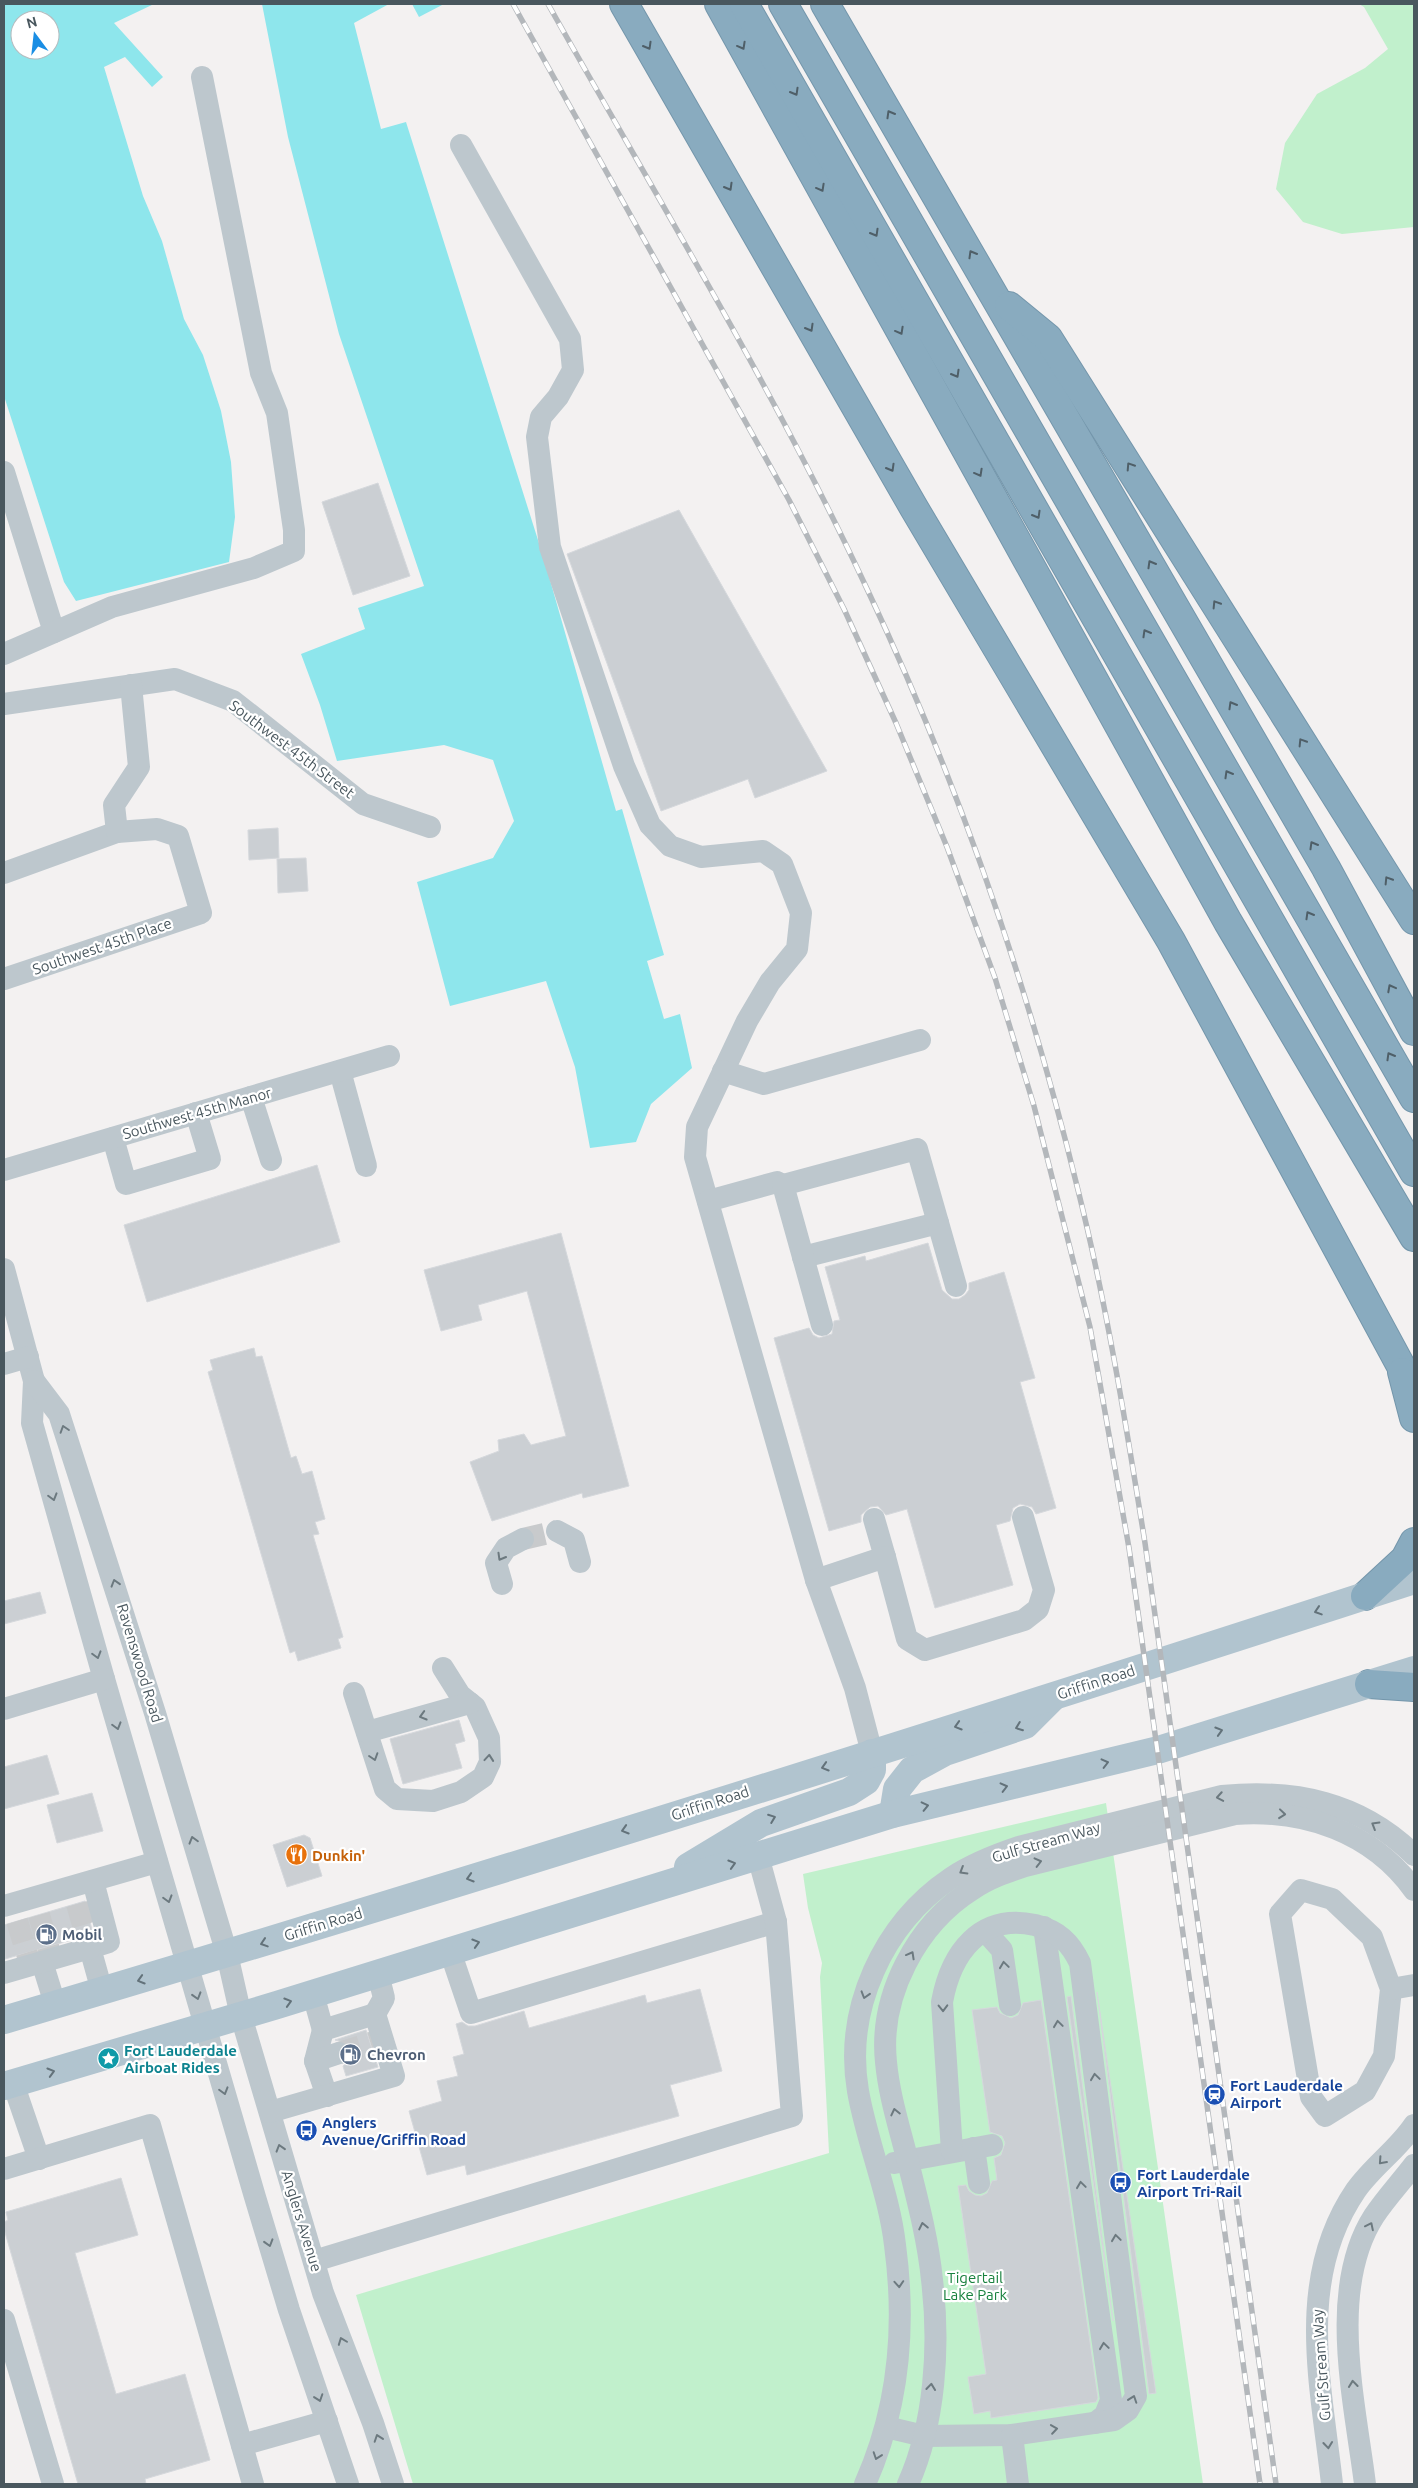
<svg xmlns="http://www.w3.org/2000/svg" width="1418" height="2488" font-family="Ubuntu,sans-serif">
	<rect width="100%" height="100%" fill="#f3f1f1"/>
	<g fill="#c1f0cc">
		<path d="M1359,4H1414V227L1342,234L1303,222L1276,189L1285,143L1317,94L1365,68L1388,49L1364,7Z"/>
		<path d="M1106,1803L1203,2484H413L356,2295L829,2153L820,1977L822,1963L808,1908L803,1874Z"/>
	</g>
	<g fill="#8ee6ec" fill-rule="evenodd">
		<path d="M4,4H154L114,23L163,77L152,87L125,57L104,67L143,196L162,241L184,319L203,355L221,411L231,462L235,517L229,562L76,601L64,582L4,396ZM20,20H50V50H20Z"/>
		<path d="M262,4H389L354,23L381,129L406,122L544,559L616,811L622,809L664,955L647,961L664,1019L680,1014L692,1068L651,1104L636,1142L590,1148L575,1067L546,981L450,1006L417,882L493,858L514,821L493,760L444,745L337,761L320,705L301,654L365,629L358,608L424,586L339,334L288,137Z"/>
		<path d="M412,4H444L419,17Z"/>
	</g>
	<g fill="#cbcfd3" stroke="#d5d8dc">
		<path d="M378,483L410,576L353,595L322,502Z"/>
		<path d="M679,510L827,771L755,798L748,779L661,811L567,554Z"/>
		<path d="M278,828L279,858L249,860L248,830Z"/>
		<path d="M306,858L308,891L278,893L277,859Z"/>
		<path d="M317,1165L340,1242L147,1302L124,1225Z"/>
		<path d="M561,1233L629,1486L583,1498L582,1493L492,1521L470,1462L499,1451L498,1440L524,1434L531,1445L566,1436L527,1291L478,1305L482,1320L441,1331L424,1270Z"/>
		<path d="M928,1243L942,1290L952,1299H959L965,1295L969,1290V1283L1004,1272L1035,1378L1020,1382L1056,1508L1036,1514L1032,1507L1020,1504L1013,1508L1010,1521L996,1525L1013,1585L935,1608L907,1509L886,1515L878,1506L870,1507L861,1515V1522L829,1531L774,1338L809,1328L813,1335L819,1338L832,1334L834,1321L840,1320L825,1267L865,1256L866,1261Z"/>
		<path d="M254,1348L256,1357L262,1356L291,1458L296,1456L302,1474L312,1471L325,1519L315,1522L319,1534L313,1535L343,1637L338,1639L341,1648L298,1661L295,1651L290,1653L208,1372L213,1370L210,1360Z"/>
		<path d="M40,1592L46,1613L4,1624V1601Z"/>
		<path d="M459,1720L465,1741L455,1744L462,1768L403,1784L390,1739Z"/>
		<path d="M47,1755L59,1794L4,1809V1767Z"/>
		<path d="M92,1793L103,1831L57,1843L47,1805Z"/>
		<path d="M304,1835L310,1838L322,1876L287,1887L273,1845Z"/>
		<path d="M85,1901L92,1930L84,1929L75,1939L5,1959L4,1925Z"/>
		<path d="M700,1989L722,2071L670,2085L679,2116L467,2175L465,2165L427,2175L409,2111L442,2101L437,2081L458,2076L453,2057L464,2054L456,2024L462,2022L468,2026H475L524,2011L529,2028L645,1995L647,2003Z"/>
		<path d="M1097,1992L1156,2393L1149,2394Z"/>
		<path d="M1071,1996L1113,2321L1067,1997Z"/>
		<path d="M1041,2000L1098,2398L1096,2402L991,2418L990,2411L974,2414L968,2377L986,2374L958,2186L966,2185L969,2191L975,2195L981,2196L987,2193L992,2181L997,2180L994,2158L1001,2155L1005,2143L1002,2136L990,2132L972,2010L997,2007L1000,2013L1011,2018L1018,2015L1023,2003Z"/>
		<path d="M366,2030L378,2067L346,2076L343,2066L349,2061L352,2049L347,2043L335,2040Z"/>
		<path d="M121,2178L138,2235L75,2253L116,2394L185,2374L210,2460L145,2479L146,2484H78L4,2229V2222L8,2220L6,2212Z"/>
	</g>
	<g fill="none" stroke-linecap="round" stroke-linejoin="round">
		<g stroke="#c8cacc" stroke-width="22" stroke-dasharray="22 11" stroke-linecap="butt">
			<path d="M523,1539L557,1531"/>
			<path d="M77,1904L88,1942"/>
			<path d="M39,1915L50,1953"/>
			<path d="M17,1921L29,1960"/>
			<path d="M339,2053L374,2042"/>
		</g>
		<defs>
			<g id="highway">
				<path d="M624,4L914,508L1171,941L1414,1390"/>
				<path d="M719,4L1228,922L1414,1237"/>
				<path d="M744,4L1414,1172"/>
				<path d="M783,4L1414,1098"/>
				<path d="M825,4L1326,868L1414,1031"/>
				<path d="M1009,306L1048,338L1414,920"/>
				<path d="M1402,1372L1414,1418"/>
				<path d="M1365,1596L1405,1559L1414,1542"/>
				<path d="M1369,1684L1414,1687"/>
			</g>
		</defs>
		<use href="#highway" stroke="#7496ab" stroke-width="30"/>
		<g stroke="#bdc7cd" stroke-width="22">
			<path d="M461,145L570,339L573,370L558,397L541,417L537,437L550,547L624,766L650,825L670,846L701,857L763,851L782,864L801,913L797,949L770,982L747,1021L697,1127L695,1157L816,1580L855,1688L872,1753"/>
			<path d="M4,472L54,632"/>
			<path d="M4,654L112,607L254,568L294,551V530L277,413L261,373L202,77"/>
			<path d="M4,704L175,679L233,701L363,804L430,827"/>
			<path d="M4,873L117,832"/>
			<path d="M4,979L201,913L178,836L157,829L117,832L114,805L139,767L131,685"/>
			<path d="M340,1071L366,1166"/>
			<path d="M723,1071L764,1084L920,1040"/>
			<path d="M251,1097L271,1160"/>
			<path d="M113,1138L126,1184L210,1159L196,1113"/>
			<path d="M4,1170L389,1056"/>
			<path d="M708,1201L777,1182L783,1185"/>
			<path d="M803,1257L938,1223"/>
			<path d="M4,1269L34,1381L32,1423L104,1679L255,2197L289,2310L348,2484"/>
			<path d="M822,1325L783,1185L917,1149L956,1286"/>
			<path d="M4,1364L28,1357"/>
			<path d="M34,1381L59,1414L155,1713L227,1954L241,2016L323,2293L373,2423L393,2484"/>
			<path d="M874,1519L885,1557"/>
			<path d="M557,1531L574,1540L580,1562"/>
			<path d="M816,1580L885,1557L907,1639L925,1650L1024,1620L1038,1609L1044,1590L1023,1517"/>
			<path d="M502,1584L496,1563L506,1548L523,1539"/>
			<path d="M354,1693L385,1789L397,1799L433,1801L461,1792L483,1777L490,1762L489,1738L475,1707L460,1695L443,1668"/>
			<path d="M4,1709L104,1679"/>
			<path d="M367,1732L470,1703"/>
			<path d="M93,1881L109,1942L90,1948L102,1991"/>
			<path d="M1301,1890L1332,1899L1372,1937L1391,1989L1384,2056L1365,2091L1325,2116L1311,2097L1280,1914Z"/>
			<path d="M4,1906L157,1862"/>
			<path d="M1044,1927L1111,2400L1105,2415L1095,2423"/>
			<path d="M985,1931L1002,1950L1010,2005"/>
			<path d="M450,1951L471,2013L776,1922"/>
			<path d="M42,1962L55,2004"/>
			<path d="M4,1973L90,1948L88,1942"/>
			<path d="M1391,1989L1414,1985"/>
			<path d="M375,2014L384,1998L378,1974"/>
			<path d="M323,2030L315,2061L327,2096"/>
			<path d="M315,2061L339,2053"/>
			<path d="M13,2083L39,2159"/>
			<path d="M270,2112L394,2076L375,2014L323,2030L313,1994"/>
			<path d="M974,2148L979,2183"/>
			<path d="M894,2163L992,2145"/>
			<path d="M4,2169L150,2125L253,2484"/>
			<path d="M314,2261L792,2116L776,1922L758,1856"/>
			<path d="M4,2320L53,2484"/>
			<path d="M886,2427L924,2436L1012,2435L1114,2420L1128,2410L1136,2396L1080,1963C1070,1942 1058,1931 1035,1925C980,1913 951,1953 942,2002L952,2151"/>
			<path d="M1012,2435L1018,2484"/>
			<path d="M242,2445L327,2421"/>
			<path d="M865,2484C899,2408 906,2327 895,2245C889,2193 867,2143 858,2091C844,2009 883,1924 951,1878C972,1864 995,1855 1019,1847L1222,1796C1295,1789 1360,1802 1414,1855"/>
			<path d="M908,2484C935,2424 940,2346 932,2280C928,2239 917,2198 907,2158C899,2126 889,2095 886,2062C879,1995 917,1924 973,1889C989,1878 1007,1872 1025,1866L1235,1814C1305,1809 1372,1832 1414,1890"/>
			<path d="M1332,2484C1321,2384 1295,2279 1356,2190C1373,2166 1398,2149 1414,2125"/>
			<path d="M1365,2484C1355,2403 1327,2289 1374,2216C1386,2198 1401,2182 1414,2165"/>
		</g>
		<g stroke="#b1c4cf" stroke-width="28">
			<path d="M893,1814L897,1789L912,1770L945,1752L1025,1725L1053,1697"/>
			<path d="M688,1867L761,1823L849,1792L866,1781L872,1770V1753"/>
			<path d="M4,2020C476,1880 946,1732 1414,1580"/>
			<path d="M4,2086L277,2005L893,1814L1158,1750L1414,1670"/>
		</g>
		<use href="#highway" stroke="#89abbf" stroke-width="28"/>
		<defs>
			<g id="rail">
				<path d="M513,4L789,500L844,609L896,723L947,847L995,978L1034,1106L1090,1327L1129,1548L1260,2484"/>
				<path d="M548,4C657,198 774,389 868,591C958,782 1028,985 1078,1190C1107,1306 1126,1425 1145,1543L1276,2484"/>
			</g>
		</defs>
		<use href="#rail" stroke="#b3b7bb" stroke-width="5.5"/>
		<use href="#rail" stroke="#fff" stroke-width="4" stroke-dasharray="11" stroke-linecap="butt"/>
	</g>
	<defs><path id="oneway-chevron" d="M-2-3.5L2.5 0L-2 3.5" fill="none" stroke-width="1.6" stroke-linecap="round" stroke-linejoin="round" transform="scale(1.25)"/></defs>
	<g stroke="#4f5f68">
		<use href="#oneway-chevron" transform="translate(648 46) rotate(60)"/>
		<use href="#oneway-chevron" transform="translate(742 46) rotate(61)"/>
		<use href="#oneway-chevron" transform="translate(795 92) rotate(60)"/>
		<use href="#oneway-chevron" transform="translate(890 114) rotate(-120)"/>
		<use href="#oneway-chevron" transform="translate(729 187) rotate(60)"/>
		<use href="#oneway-chevron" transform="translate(821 188) rotate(61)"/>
		<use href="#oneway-chevron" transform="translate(875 233) rotate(60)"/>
		<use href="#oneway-chevron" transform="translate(972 254) rotate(-120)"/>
		<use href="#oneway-chevron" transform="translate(810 328) rotate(60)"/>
		<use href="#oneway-chevron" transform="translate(900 331) rotate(61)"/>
		<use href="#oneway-chevron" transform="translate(956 374) rotate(60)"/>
		<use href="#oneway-chevron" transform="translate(1130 466) rotate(-123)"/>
		<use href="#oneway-chevron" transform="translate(891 468) rotate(60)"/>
		<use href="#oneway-chevron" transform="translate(979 473) rotate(61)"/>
		<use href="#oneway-chevron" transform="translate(1037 515) rotate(60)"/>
		<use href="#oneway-chevron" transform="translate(1151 564) rotate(-120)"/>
		<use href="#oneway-chevron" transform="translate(1216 604) rotate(-122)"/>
		<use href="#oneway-chevron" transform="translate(1146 633) rotate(-120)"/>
		<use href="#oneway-chevron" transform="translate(1232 705) rotate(-120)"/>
		<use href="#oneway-chevron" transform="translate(1302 742) rotate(-122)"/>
		<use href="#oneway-chevron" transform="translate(1228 774) rotate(-120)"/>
		<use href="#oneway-chevron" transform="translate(1313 845) rotate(-120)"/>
		<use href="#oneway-chevron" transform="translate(1388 880) rotate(-122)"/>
		<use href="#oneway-chevron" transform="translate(1309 915) rotate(-120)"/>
		<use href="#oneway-chevron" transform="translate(1391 988) rotate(-118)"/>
		<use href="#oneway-chevron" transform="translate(1390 1056) rotate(-120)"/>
	</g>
	<g stroke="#6c797f">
		<use href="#oneway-chevron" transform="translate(64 1429) rotate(-108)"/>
		<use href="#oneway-chevron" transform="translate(53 1497) rotate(74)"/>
		<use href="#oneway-chevron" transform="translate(501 1557) rotate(120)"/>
		<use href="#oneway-chevron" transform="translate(115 1583) rotate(-107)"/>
		<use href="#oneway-chevron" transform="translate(97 1655) rotate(74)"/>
		<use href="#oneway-chevron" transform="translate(423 1716) rotate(164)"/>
		<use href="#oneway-chevron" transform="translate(117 1726) rotate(74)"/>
		<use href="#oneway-chevron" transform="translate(374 1757) rotate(72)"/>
		<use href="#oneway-chevron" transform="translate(489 1758) rotate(-85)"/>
		<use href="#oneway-chevron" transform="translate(1220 1797) rotate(170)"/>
		<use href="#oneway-chevron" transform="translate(1282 1814) rotate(6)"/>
		<use href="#oneway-chevron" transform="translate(1375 1825) rotate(-149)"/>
		<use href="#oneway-chevron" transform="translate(193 1840) rotate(-106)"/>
		<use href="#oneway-chevron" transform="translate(1038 1862) rotate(-14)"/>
		<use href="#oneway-chevron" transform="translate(963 1871) rotate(149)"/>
		<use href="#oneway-chevron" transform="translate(168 1899) rotate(74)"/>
		<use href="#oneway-chevron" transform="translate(911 1955) rotate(-61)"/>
		<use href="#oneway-chevron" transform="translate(1004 1965) rotate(-98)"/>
		<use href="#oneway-chevron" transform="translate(865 1995) rotate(107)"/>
		<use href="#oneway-chevron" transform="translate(197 1996) rotate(73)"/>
		<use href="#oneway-chevron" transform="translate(943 2008) rotate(89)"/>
		<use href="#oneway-chevron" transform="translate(1058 2024) rotate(-98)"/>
		<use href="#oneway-chevron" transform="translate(1095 2077) rotate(-98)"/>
		<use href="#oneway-chevron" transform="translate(224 2091) rotate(74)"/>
		<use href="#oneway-chevron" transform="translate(895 2112) rotate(-103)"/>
		<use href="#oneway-chevron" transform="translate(280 2148) rotate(-107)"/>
		<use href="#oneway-chevron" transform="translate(1382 2161) rotate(132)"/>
		<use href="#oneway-chevron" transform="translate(1081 2185) rotate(-98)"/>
		<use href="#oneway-chevron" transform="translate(923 2226) rotate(-102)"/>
		<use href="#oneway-chevron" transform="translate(1370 2226) rotate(-64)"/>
		<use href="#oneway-chevron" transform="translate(1116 2238) rotate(-98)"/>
		<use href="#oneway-chevron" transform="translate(269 2243) rotate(73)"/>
		<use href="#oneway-chevron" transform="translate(899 2284) rotate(86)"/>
		<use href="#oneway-chevron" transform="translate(342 2341) rotate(-111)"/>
		<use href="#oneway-chevron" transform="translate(1104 2346) rotate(-98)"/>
		<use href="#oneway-chevron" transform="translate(1353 2384) rotate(-96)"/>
		<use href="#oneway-chevron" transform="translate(931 2387) rotate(-84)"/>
		<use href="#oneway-chevron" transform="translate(319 2398) rotate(71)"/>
		<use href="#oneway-chevron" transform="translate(1133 2399) rotate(-71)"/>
		<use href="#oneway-chevron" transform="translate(1054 2429) rotate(-8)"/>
		<use href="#oneway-chevron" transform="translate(378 2438) rotate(-109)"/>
		<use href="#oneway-chevron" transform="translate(1328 2445) rotate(84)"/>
		<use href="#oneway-chevron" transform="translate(877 2456) rotate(109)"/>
	</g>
	<g stroke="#63727a">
		<use href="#oneway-chevron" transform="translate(1318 1611) rotate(162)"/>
		<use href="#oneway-chevron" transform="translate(958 1726) rotate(163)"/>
		<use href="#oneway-chevron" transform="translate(1019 1727) rotate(159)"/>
		<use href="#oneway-chevron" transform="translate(1219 1731) rotate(-17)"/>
		<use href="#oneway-chevron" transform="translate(1105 1763) rotate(-14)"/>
		<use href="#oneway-chevron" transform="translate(825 1767) rotate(163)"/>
		<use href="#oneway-chevron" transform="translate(1004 1787) rotate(-14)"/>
		<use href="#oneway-chevron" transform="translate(925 1806) rotate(-13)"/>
		<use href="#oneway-chevron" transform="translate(772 1818) rotate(-21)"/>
		<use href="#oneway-chevron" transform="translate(625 1830) rotate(163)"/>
		<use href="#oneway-chevron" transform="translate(732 1864) rotate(-17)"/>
		<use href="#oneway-chevron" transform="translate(470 1878) rotate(163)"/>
		<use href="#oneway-chevron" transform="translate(264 1943) rotate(162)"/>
		<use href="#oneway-chevron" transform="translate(476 1943) rotate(-17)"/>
		<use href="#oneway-chevron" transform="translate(141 1980) rotate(163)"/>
		<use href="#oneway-chevron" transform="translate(288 2002) rotate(-17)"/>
		<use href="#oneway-chevron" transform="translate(51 2072) rotate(-16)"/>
	</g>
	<defs>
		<symbol id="restaurant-disc" viewBox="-11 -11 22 22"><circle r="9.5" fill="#e8710a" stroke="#fff"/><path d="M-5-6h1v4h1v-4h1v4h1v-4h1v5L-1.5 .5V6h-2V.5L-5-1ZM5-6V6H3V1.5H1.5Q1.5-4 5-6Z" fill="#fff"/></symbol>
		<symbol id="fuel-disc" viewBox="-11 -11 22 22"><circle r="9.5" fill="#5c6f8a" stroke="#fff"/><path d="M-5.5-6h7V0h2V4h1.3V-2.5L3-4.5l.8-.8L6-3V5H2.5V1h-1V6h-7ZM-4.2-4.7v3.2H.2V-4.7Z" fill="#fff"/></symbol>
		<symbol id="sight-disc" viewBox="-11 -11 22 22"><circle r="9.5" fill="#0f9aa8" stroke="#fff"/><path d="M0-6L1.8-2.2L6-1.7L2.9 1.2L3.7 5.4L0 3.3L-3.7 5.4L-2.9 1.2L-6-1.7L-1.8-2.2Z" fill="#fff"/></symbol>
		<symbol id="station-disc" viewBox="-11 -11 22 22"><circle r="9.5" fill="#1a4fb4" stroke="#fff"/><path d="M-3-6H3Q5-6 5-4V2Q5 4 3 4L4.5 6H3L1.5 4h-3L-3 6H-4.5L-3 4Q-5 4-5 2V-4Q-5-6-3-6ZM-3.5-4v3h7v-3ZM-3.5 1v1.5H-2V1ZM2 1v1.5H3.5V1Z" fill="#fff"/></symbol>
		<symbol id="bus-disc" viewBox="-11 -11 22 22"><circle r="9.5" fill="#1a4fb4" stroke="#fff"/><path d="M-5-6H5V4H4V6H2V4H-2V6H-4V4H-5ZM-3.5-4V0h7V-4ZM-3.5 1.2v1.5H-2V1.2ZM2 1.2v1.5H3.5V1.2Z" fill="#fff"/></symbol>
	</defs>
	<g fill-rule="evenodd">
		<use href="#restaurant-disc" x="284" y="1842" width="25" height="25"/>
		<use href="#fuel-disc" x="34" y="1922" width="25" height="25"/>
		<use href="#fuel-disc" x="338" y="2042" width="25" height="25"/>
		<use href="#sight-disc" x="96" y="2046" width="25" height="25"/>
		<use href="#station-disc" x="1202" y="2082" width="25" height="25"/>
		<use href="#bus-disc" x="294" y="2118" width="25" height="25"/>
		<use href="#bus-disc" x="1108" y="2170" width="25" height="25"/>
	</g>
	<g text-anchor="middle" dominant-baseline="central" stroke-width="4.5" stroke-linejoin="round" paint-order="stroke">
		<g font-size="15" fill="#49575e" stroke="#fff">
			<text transform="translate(292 749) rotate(37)">Southwest 45th Street</text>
			<text transform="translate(102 946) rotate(-19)">Southwest 45th Place</text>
			<text transform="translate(197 1113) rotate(-16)">Southwest 45th Manor</text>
			<text transform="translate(140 1663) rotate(73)">Ravenswood Road</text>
			<text transform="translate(1096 1682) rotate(-18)">Griffin Road</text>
			<text transform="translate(710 1803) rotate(-18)">Griffin Road</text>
			<text transform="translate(1046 1842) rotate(-16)">Gulf Stream Way</text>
			<text transform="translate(323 1924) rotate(-17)">Griffin Road</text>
			<text transform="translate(302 2221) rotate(73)">Anglers Avenue</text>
			<text transform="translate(1321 2365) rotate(-94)">Gulf Stream Way</text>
		</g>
		<g font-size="15" font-weight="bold" fill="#c56008" stroke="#fff" text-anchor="start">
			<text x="312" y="1855">Dunkin'</text>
		</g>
		<g font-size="15" font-weight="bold" fill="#4e5e75" stroke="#fff" text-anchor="start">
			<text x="62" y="1934">Mobil</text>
			<text x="367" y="2054">Chevron</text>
		</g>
		<g font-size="15" font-weight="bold" fill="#0d838f" stroke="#fff" text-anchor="start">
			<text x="124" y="2050">Fort Lauderdale<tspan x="124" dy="17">Airboat Rides</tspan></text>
		</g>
		<g font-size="15" font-weight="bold" fill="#164399" stroke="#fff" text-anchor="start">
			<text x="1230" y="2085">Fort Lauderdale<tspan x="1230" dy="17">Airport</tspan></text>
			<text x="322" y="2122">Anglers<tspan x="322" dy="17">Avenue/Griffin Road</tspan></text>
			<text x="1137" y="2174">Fort Lauderdale<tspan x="1137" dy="17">Airport Tri-Rail</tspan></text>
		</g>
		<g font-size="15" fill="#18813e" stroke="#fff">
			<text x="975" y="2277">Tigertail<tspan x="975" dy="17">Lake Park</tspan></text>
		</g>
	</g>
	<rect width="1418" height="2488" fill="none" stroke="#49575e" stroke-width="10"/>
	<g transform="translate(35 35) rotate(345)"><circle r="24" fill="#ffffff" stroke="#b6bcbf"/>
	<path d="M0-4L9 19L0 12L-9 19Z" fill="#1a8ee4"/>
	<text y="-8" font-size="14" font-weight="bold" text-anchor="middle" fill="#49575e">N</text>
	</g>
</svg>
